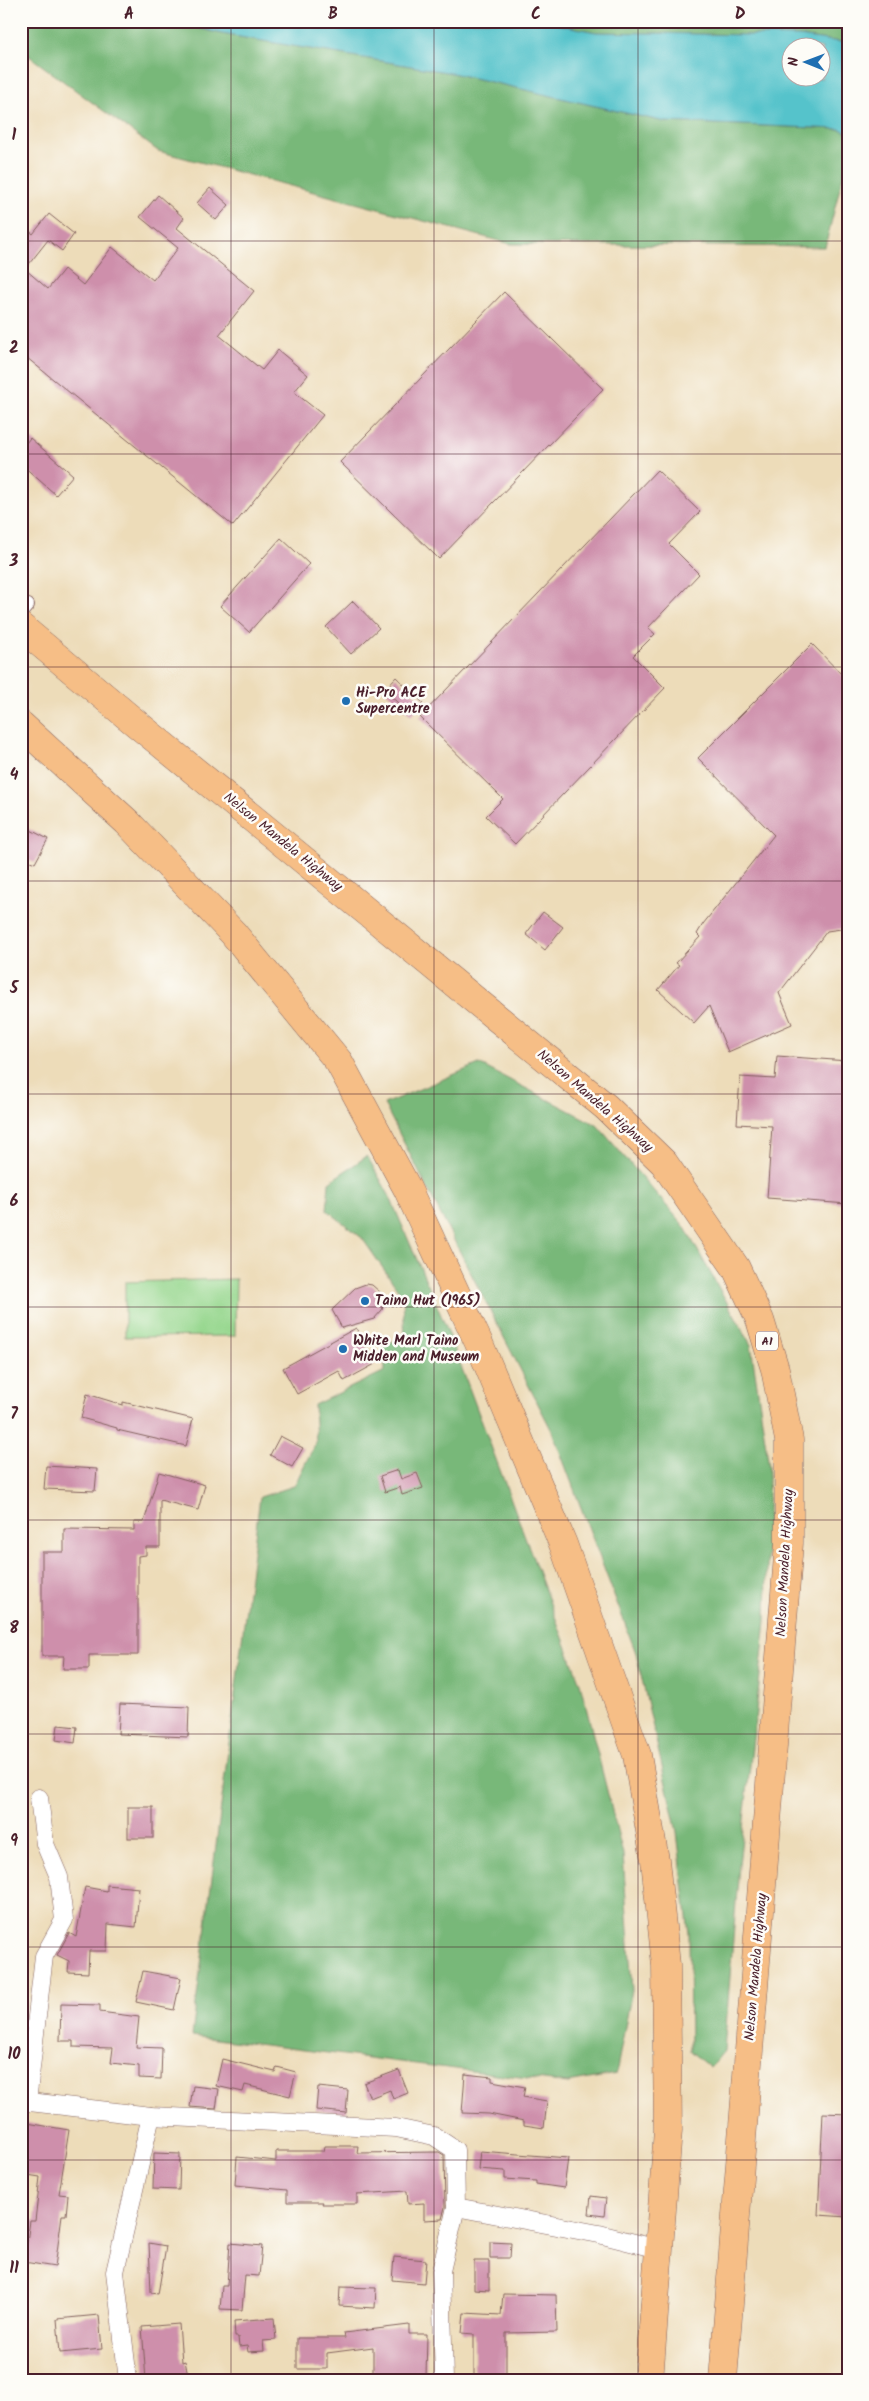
<svg xmlns="http://www.w3.org/2000/svg" width="869" height="2401" font-family="Kalam,sans-serif">
	<rect width="100%" height="100%" fill="#fdfcf7"/>
	<filter id="ink" filterUnits="userSpaceOnUse"><feTurbulence type="fractalNoise" baseFrequency=".02" numOctaves="2"/><feDisplacementMap in="SourceGraphic" scale="10" xChannelSelector="R" yChannelSelector="G"/><feConvolveMatrix kernelMatrix="1 2 1 2 8 2 1 2 1" color-interpolation-filters="sRGB"/></filter>
	<filter id="wash" filterUnits="userSpaceOnUse"><feTurbulence type="fractalNoise" baseFrequency=".0096" numOctaves="4" result="noise"/><feDisplacementMap in="SourceGraphic" scale="20" xChannelSelector="R" yChannelSelector="G"/><feGaussianBlur stdDeviation="1.12" result="paint"/><feColorMatrix in="noise" values="0 0 0 0 0 0 0 0 0 0 0 0 0 0 0 0 0 1.4 0 .05"/><feComposite in="paint" operator="in"/></filter>
	<g filter="url(#wash)">
		<rect width="100%" height="100%" fill="#eddcb9"/>
		<path fill="#96d78e" stroke="#707b5c" d="M236,1279L235,1336L125,1337V1282Z"/>
		<g fill="#78b879" stroke="#616c52">
			<path d="M21,21H171L222,34L452,73L665,122L840,129L848,133V156L825,247L511,244L158,151L21,50Z"/>
			<path d="M542,21H848V43L799,36L596,32Z"/>
			<path d="M479,1064L597,1125L684,1226L751,1345L769,1467L766,1621L739,1865L724,2051L710,2068L690,2051L689,1934L677,1832L636,1653L552,1431L384,1104Z"/>
			<path d="M367,1156L389,1195L447,1329L580,1683L623,1854L632,1990L616,2074L568,2083L192,2036L260,1497L294,1486L316,1442L314,1405L385,1371L384,1343L405,1339L403,1297L362,1238L327,1210L329,1182Z"/>
		</g>
		<path fill="#55c3cb" stroke="#50717b" fill-rule="evenodd" d="M171,21H542L596,32L799,36L848,43V133L840,129L665,122L452,73L222,34ZM792,48H822V78H792Z"/>
		<g id="blocks">
			<g fill="#ce8fab">
				<path d="M210,188L229,205L216,220L197,203Z"/>
				<path d="M158,195L184,218L177,228L254,291L219,335L262,370L278,350L308,375L294,392L323,415L233,526L21,353V224L33,234L49,214L74,234L62,251L48,240L25,269L48,289L64,269L83,285L112,247L153,280L178,248L140,217Z"/>
				<path d="M504,292L603,389L439,559L340,462Z"/>
				<path d="M30,438L73,475L56,495L21,464V449Z"/>
				<path d="M657,470L700,512L669,544L699,574L648,628L655,634L633,656L665,688L515,844L486,816L503,799L420,717Z"/>
				<path d="M281,538L309,564L249,632L220,606Z"/>
				<path d="M353,601L379,628L351,654L326,627Z"/>
				<path d="M812,644L848,681V928L827,931L779,993L792,1024L728,1052L709,1006L694,1023L658,990L679,965L676,963L700,937L697,934L703,924L774,835L698,758Z"/>
				<path d="M396,677L423,703L411,715L384,690Z"/>
				<path d="M21,825L48,839L35,863L21,857Z"/>
				<path d="M543,912L563,927L545,950L526,934Z"/>
				<path d="M777,1056L848,1061V1204L767,1198L772,1126L737,1124L740,1077L775,1079Z"/>
				<path d="M366,1284L372,1285L381,1293L384,1304L382,1310L374,1319L342,1328L332,1310L355,1288Z"/>
				<path d="M356,1328L375,1364L344,1381L339,1371L297,1394L283,1368Z"/>
				<path d="M87,1394L123,1405V1402L193,1419L186,1446L117,1430V1428L81,1418Z"/>
				<path d="M280,1436L303,1448L292,1467L270,1455Z"/>
				<path d="M46,1466L97,1469L95,1491L44,1489Z"/>
				<path d="M398,1470L401,1479L417,1473L423,1488L402,1495L400,1487L385,1492L380,1476Z"/>
				<path d="M159,1472L205,1485L198,1510L160,1500V1547H146V1555L138,1556V1655H89V1669H63L64,1656H42V1552H64V1529L134,1530V1522H144Z"/>
				<path d="M120,1704L189,1707L188,1737L118,1734Z"/>
				<path d="M58,1725L77,1727L75,1743L56,1740Z"/>
				<rect x="128" y="1807" width="25" height="31"/>
				<path d="M107,1885L139,1888L136,1927L108,1924L107,1951H89L88,1973L68,1972L69,1961L57,1955L69,1933L76,1937L85,1887L107,1891Z"/>
				<path d="M143,1971L181,1978L174,2010L136,2002Z"/>
				<path d="M61,2004L100,2005V2012L139,2017L136,2047L162,2048L161,2079L139,2078V2066L111,2063L113,2048L73,2047V2041H60Z"/>
				<path d="M222,2059L275,2072L277,2067L296,2072L290,2096L245,2085L243,2092L216,2086Z"/>
				<path d="M399,2070L408,2093L393,2099L390,2090L370,2098L364,2083Z"/>
				<path d="M465,2074L492,2077V2081L525,2087L523,2097L547,2101L544,2128L524,2125V2121L489,2114L462,2113Z"/>
				<path d="M193,2086L219,2089L216,2109L190,2107Z"/>
				<path d="M318,2087L348,2090L346,2113L316,2110Z"/>
				<path d="M823,2113L848,2114V2217L818,2215Z"/>
				<path d="M21,2122L69,2130L59,2194L68,2195L66,2215H62L55,2267L24,2262L30,2221H35L40,2177L21,2174Z"/>
				<path d="M324,2146H358L357,2153L439,2152L444,2155L445,2207L442,2219L424,2220V2203L408,2204L407,2191L357,2194V2204H322L323,2202H287V2190L235,2185L237,2157L276,2161V2151H323Z"/>
				<path d="M480,2151L568,2158L564,2188L536,2184V2181L505,2179V2171L478,2169Z"/>
				<path d="M154,2153L180,2154L179,2190L153,2189Z"/>
				<path d="M591,2196L606,2198L604,2216L589,2214Z"/>
				<path d="M490,2242L511,2243L510,2258H490Z"/>
				<path d="M149,2243L166,2246L158,2294L151,2293Z"/>
				<path d="M230,2243L262,2246L259,2276L245,2275L242,2310L220,2309L222,2286H227Z"/>
				<path d="M394,2257L426,2260L424,2283L392,2280Z"/>
				<path d="M474,2261H489V2290L474,2289Z"/>
				<path d="M340,2287L376,2288L375,2308L339,2306Z"/>
				<path d="M503,2294L556,2295L557,2332L506,2333V2380H474V2334L462,2333L464,2313L501,2315Z"/>
				<path d="M99,2315L102,2349L60,2353L57,2319Z"/>
				<path d="M274,2318L276,2340L263,2341L264,2351L248,2352L247,2346L239,2347L238,2337H235L234,2321Z"/>
				<path d="M179,2324L182,2362L185,2361L189,2380H146L142,2327Z"/>
				<path d="M409,2325V2334H427L426,2378L373,2377V2347L327,2353V2369H297V2338H345L344,2333Z"/>
			</g>
		</g>
	</g>
	<g filter="url(#ink)">
		<use href="#blocks" fill-opacity="0" stroke="#83615d" stroke-width="1"/>
		<g fill="none" stroke-linecap="round" stroke-linejoin="round">
			<defs>
				<path id="pedestrian" d="M21,613L28,605"/>
				<g id="minor">
					<path d="M21,2101L151,2116L396,2128L434,2136L455,2150L456,2207L599,2234L658,2249"/>
					<path d="M27,2102L44,1956L64,1920L59,1877L45,1844L39,1798"/>
					<path d="M128,2380L115,2272L151,2116"/>
					<path d="M444,2380L441,2271L456,2207"/>
				</g>
				<g id="trunk">
					<path d="M21,627L126,715L606,1107L664,1163L736,1268L760,1320L775,1369L789,1440V1543L723,2380"/>
					<path d="M21,725L127,822L233,933L339,1062L407,1188L478,1341L563,1544L637,1755L655,1860L666,1965L668,2130L649,2380"/>
				</g>
			</defs>
			<use href="#pedestrian" stroke="#83615d" stroke-width="14"/>
			<use href="#minor" stroke="#83615d" stroke-width="19"/>
			<use href="#trunk" stroke="#83615d" stroke-width="29"/>
			<use href="#pedestrian" stroke="#fff" stroke-width="12"/>
			<use href="#minor" stroke="#fff" stroke-width="18"/>
			<use href="#trunk" stroke="#f6be86" stroke-width="28"/>
		</g>
	</g>
	<path fill="none" stroke="#4a1f2b" stroke-width="1" stroke-opacity="0.55" d="M231,21V2380M434,21V2380M638,21V2380M21,241H848M21,454H848M21,667H848M21,881H848M21,1094H848M21,1307H848M21,1520H848M21,1734H848M21,1947H848M21,2160H848"/>
	<g fill="#1f6fb2" stroke="#fdfcf7" stroke-width="2">
		<circle cx="346" cy="701" r="5"/>
		<circle cx="365" cy="1301" r="5"/>
		<circle cx="343" cy="1349" r="5"/>
	</g>
	<g text-anchor="middle" dominant-baseline="central" stroke-width="5" stroke-linejoin="round" paint-order="stroke">
		<rect fill="#fdfcf7" stroke="#806168" stroke-width="1" x="756" y="1331.5" width="22" height="19" rx="4"/>
		<g font-size="12" font-weight="bold" fill="#4a1f2b">
			<text x="767" y="1341">A1</text>
		</g>
		<g font-size="14" font-weight="bold" fill="#4a1f2b" stroke="#fdfcf7" text-anchor="start">
			<text x="356" y="693">Hi-Pro ACE<tspan x="356" dy="16">Supercentre</tspan></text>
			<text x="375" y="1301">Taino Hut (1965)</text>
			<text x="353" y="1341">White Marl Taino<tspan x="353" dy="16">Midden and Museum</tspan></text>
		</g>
		<g font-size="14" fill="#4a1f2b" stroke="#fdfcf7">
			<text transform="translate(283 842) rotate(39)">Nelson Mandela Highway</text>
			<text transform="translate(595 1101) rotate(41)">Nelson Mandela Highway</text>
			<text transform="translate(785 1563) rotate(-87)">Nelson Mandela Highway</text>
			<text transform="translate(756 1967) rotate(-85)">Nelson Mandela Highway</text>
		</g>
	</g>
	<rect width="869" height="2401" fill="none" stroke="#fdfcf7" stroke-width="55"/>
	<g transform="translate(806 62) rotate(271)"><circle r="24" fill="#fdfcf7" stroke="#b5a4a5"/>
	<path d="M0-4L9 19L0 12L-9 19Z" fill="#1f6fb2"/>
	<text y="-8" font-size="14" font-weight="bold" text-anchor="middle" fill="#4a1f2b">N</text>
	</g>
	<rect x="28" y="28" width="814" height="2346" fill="none" stroke="#4a1f2b" stroke-width="2"/>
	<g font-size="16" text-anchor="middle" font-weight="bold" fill="#4a1f2b">
		<text x="129" y="19">A</text>
		<text x="333" y="19">B</text>
		<text x="536" y="19">C</text>
		<text x="740" y="19">D</text>
		<text x="14" y="140">1</text>
		<text x="14" y="353">2</text>
		<text x="14" y="566">3</text>
		<text x="14" y="780">4</text>
		<text x="14" y="993">5</text>
		<text x="14" y="1206">6</text>
		<text x="14" y="1419">7</text>
		<text x="14" y="1633">8</text>
		<text x="14" y="1846">9</text>
		<text x="14" y="2059">10</text>
		<text x="14" y="2273">11</text>
	</g>
</svg>
